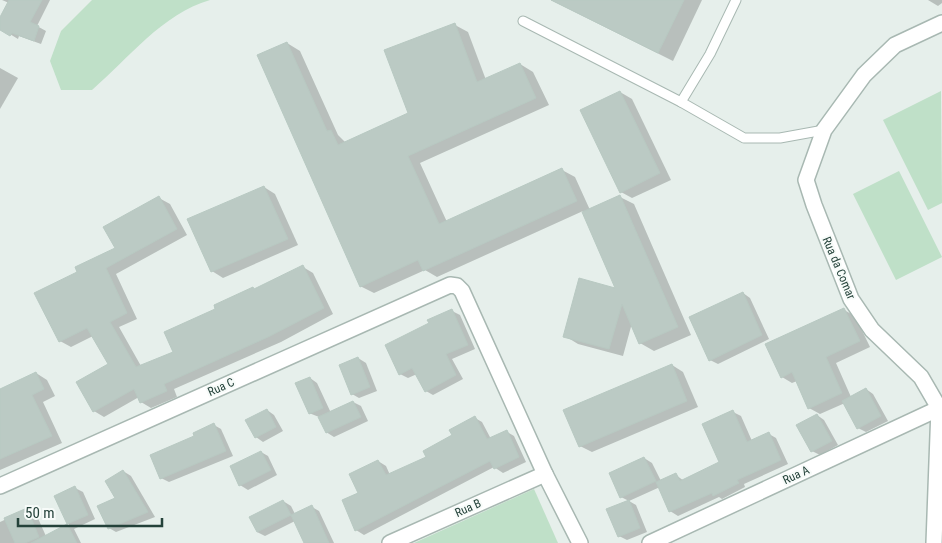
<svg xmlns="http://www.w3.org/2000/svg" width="942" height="543" font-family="'Roboto Condensed',sans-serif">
	<rect width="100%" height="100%" fill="#e6efeb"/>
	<g fill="#bfe0c8">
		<path d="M92,0H210C162,14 129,58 92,90H61L50,61L61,31Z"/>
		<path d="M941,91L942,203L928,210L883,120Z"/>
		<path d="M899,171L942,257L896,280L853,194Z"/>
		<path d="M534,489L558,543H414Z"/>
	</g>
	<g fill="#0003">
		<path d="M2,0H50L37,26L46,31L41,44L19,36L18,39L0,28V19L9,3Z"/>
		<path d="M551,0H702L673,61Z"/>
		<path d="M928,0H942V3L938,6Z"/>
		<path d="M455,25L468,32L486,80L520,64L533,72L549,105L420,163L447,222L562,170L575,177L590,210L620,197L634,204L691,335L654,351L640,343L632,323L623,356L578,344L565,336L617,290L583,211L437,277L425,270L374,293L360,286L287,43L300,51L338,135L346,143L410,114Z"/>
		<path d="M0,68L18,78L0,109Z"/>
		<path d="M620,92L632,99L671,180L632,198L621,192Z"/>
		<path d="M264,187L275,194L298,245L223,278L212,271Z"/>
		<path d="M159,198L170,204L187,235L116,274L137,319L119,327L141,366L174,353L303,267L313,273L333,314L281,342L174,389L177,397L151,408L141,402L139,397L104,417L94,411L110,364L93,336L71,347L60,341L79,272L117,249Z"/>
		<path d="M743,293L750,298L769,339L718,364L710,360Z"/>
		<path d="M844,310L855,316L870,347L836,363L851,397L866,389L873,394L888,421L866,432L858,428L845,403L820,414L809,408L797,381L792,383L782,377Z"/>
		<path d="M452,311L460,315L475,349L452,359L463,379L433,395L426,391L417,374L408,378L400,374L430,324Z"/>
		<path d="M358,358L366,363L377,391L359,398L352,394Z"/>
		<path d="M672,365L683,372L698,407L592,452L580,446Z"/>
		<path d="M36,373L47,380L55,396L43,402L62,443L0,470V408Z"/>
		<path d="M310,378L317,383L331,413L353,402L361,406L368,421L334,437L326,432L319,417L309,413Z"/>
		<path d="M267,410L274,415L283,431L263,442L256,437Z"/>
		<path d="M733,412L741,416L752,441L769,434L776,438L788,464L744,484L745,487L722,499L719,497L678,516L670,511L660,487L629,501L636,505L647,532L627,540L619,536L629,501L621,497L644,458L652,463L661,481L676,475L684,481L720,463Z"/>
		<path d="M817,415L824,420L838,445L820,455L812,451Z"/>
		<path d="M475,418L482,422L491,439L507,432L514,436L526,462L503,473L494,467L364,535L356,530L343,500L359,493L378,461L386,466L390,475L427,457Z"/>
		<path d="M214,425L221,429L233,456L169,482L161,478L196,437Z"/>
		<path d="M261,452L268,456L277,475L248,490L240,485L231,467Z"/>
		<path d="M123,471L131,476L155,517L116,532L109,528Z"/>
		<path d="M75,488L83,492L95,519L74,529L81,543H56L51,534L69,525L56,496Z"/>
		<path d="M283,501L291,506L295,514L312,507L319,511L334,543H305L295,521L265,536L257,532Z"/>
		<path d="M26,510L37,516L49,543H0V522Z"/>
	</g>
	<g fill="#bbcac4" stroke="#b8c9c2">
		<path d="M9,0H42L30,22L39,26L34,41L12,33L10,36L0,30V17Z"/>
		<path d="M551,0H684L658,53Z"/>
		<path d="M455,23L477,82L520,63L536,98L408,156L439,224L562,168L577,201L423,271L418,260L360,287L257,55L287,42L327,131L331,130L338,145L408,113L384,50Z"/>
		<path d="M620,91L660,173L620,193L580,110Z"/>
		<path d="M264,186L288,239L211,272L187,219Z"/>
		<path d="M620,195L678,327L639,344L622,304L609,349L563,337L579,278L615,288L582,212Z"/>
		<path d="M159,196L177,229L106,268L127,313L110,322L136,367L173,352L164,332L215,309L214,305L253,287L254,289L303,265L324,308L270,336L164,384L167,391L140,403L134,389L93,412L76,382L108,364L87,328L59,342L34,293L77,272L75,267L115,248L103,227Z"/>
		<path d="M743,292L762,335L709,361L689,317Z"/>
		<path d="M844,308L860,341L826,357L842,393L808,409L792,372L781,378L765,344Z"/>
		<path d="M452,309L468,345L446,354L456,375L425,392L412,368L399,375L385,345L429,323L427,320Z"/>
		<path d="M358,357L370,387L351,395L339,365Z"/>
		<path d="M672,364L687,401L579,447L563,410Z"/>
		<path d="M36,372L44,389L32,395L52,436L0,459V389Z"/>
		<path d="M310,377L323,408L309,414L295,383Z"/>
		<path d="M866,388L881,416L857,429L842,401Z"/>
		<path d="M353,401L361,417L326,433L318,417Z"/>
		<path d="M267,409L276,427L255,438L245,420Z"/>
		<path d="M733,410L747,442L769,432L781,460L737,480L739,483L713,496L712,493L669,512L656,482L676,473L680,481L719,462L702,424Z"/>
		<path d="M817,414L832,441L811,452L796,425Z"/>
		<path d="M475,416L487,439L507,430L519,457L494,469L490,461L355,531L342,500L358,493L349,474L378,460L386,475L426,457L423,451L452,435L449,430Z"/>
		<path d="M214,423L226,451L160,479L150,455L194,436L193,433Z"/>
		<path d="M261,451L271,470L239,486L230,466Z"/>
		<path d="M644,457L656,481L620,498L609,473Z"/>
		<path d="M123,470L148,512L108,529L97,506L115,498L105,481Z"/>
		<path d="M75,486L88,515L67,524L54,496Z"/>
		<path d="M283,500L291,515L257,532L249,517Z"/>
		<path d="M629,500L640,528L618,537L606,509Z"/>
		<path d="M312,505L329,543H304L291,515Z"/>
		<path d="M27,508L39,537L25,543H15L4,518Z"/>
		<path d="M67,524L77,543H31Z"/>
	</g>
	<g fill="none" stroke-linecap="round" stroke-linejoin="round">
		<defs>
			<g id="service">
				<path d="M736,0L710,54L681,102L744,138H780L824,130"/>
				<path d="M523,21L681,102"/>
			</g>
			<g id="minor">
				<path d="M0,486L450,285L457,286L462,291L545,474L580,543"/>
				<path d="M390,543L545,474"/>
				<path d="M650,543L942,407"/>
				<path d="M934,543L939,408L921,377L872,330L851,299L814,205L806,180L824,130L864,75L895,45L942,23"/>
			</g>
		</defs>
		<use href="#service" stroke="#a8b8b2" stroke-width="11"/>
		<use href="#minor" stroke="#a8b8b2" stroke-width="18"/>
		<use href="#service" stroke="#fff" stroke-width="9"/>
		<use href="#minor" stroke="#fff" stroke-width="15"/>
	</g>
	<g text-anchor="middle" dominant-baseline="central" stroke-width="4" stroke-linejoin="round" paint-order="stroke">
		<g font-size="12" fill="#24423a" stroke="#f7fbf9">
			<text transform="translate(839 268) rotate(67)">Rua da Comar</text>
			<text transform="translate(221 387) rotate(-24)">Rua C</text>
			<text transform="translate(796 475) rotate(-25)">Rua A</text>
			<text transform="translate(468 508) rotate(-24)">Rua B</text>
		</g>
	</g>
	<path d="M18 518v8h144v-8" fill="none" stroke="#24423a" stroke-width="2.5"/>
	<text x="25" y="518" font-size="15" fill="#24423a" stroke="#f7fbf9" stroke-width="4" paint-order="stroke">50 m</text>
</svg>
